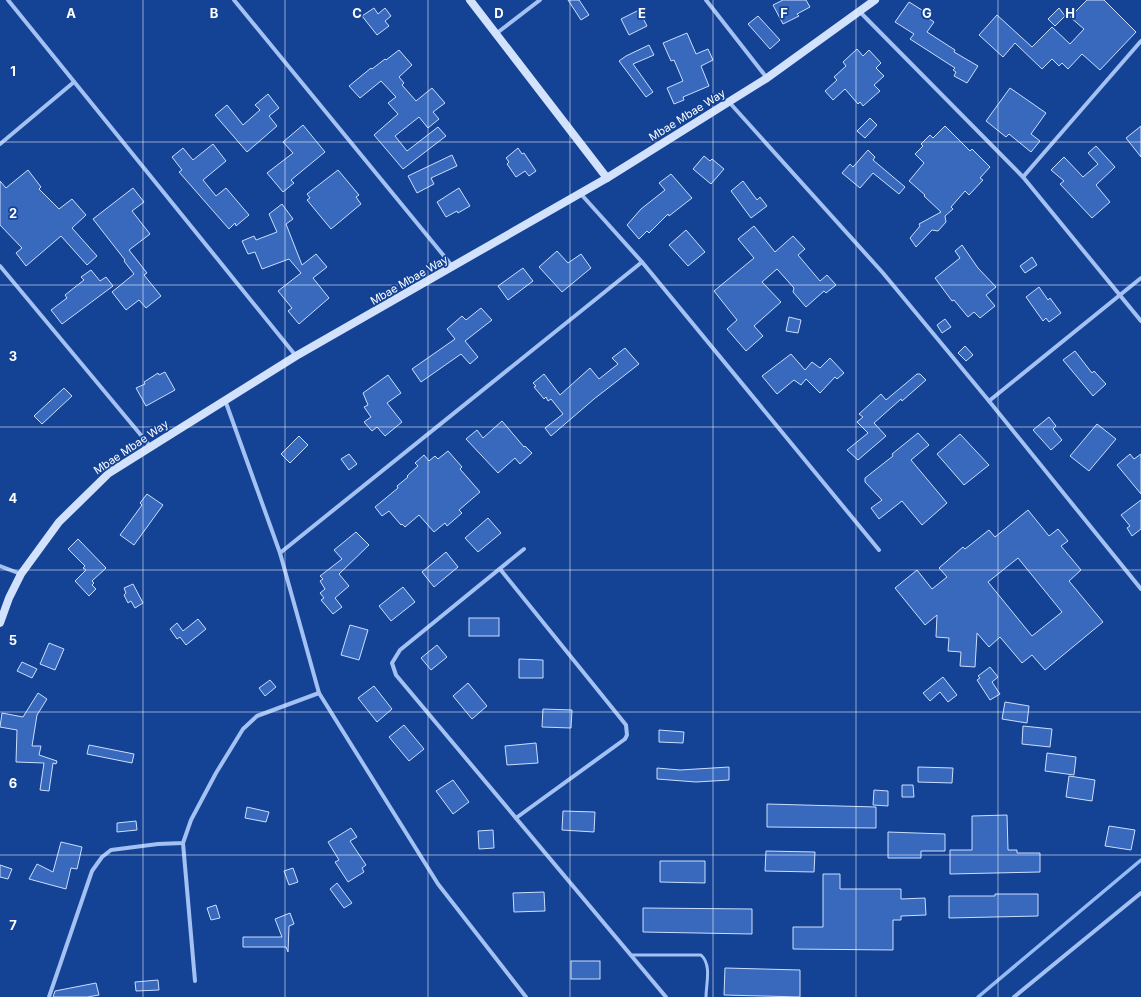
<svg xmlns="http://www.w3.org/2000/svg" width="1141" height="997" font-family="Inter,sans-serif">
	<rect width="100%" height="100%" fill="#144295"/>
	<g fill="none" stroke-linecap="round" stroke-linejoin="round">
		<path stroke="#95bbf5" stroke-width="3.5" d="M978,997L1141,860"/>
	</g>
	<g fill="#3869bc" stroke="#cbdefd" fill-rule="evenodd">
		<path d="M568,0H579L589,15L581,20Z"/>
		<path d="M783,0H806L810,7L797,14L799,16L783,24L773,5Z"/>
		<path d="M1087,0H1104L1136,32L1100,70L1082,54L1068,69L1062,63L1059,66L1052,59L1042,69L1015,43L1003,57L979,35L997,15L1032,47L1052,27L1070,44L1084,29L1070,17Z"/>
		<path d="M909,2L930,15L928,18L934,22L927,32L955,50L954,52L978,66L967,83L954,76L956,72L953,70L955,68L910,39L914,34L895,22Z"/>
		<path d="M374,8L378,14L385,8L391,16L385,21L389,26L377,35L362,16Z"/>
		<path d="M1059,8L1065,16L1055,26L1048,19Z"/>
		<path d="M639,10L647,26L629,35L621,19Z"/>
		<path d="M758,16L780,40L770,49L748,24Z"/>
		<path d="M687,33L696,54L708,49L713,60L701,66L709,86L683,97L684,100L674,104L667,88L683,81L674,60L671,61L663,43Z"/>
		<path d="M649,45L654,55L633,64L653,92L646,97L619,61L626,56Z"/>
		<path d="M857,49L863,56L869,50L881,63L876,68L884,76L874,85L880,91L863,106L860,102L858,104L845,89L833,100L825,91L837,80L834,77L846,66L843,62Z"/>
		<path d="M399,50L412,65L399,77L404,83L402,85L416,101L432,88L445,103L433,112L439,119L428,128L419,117L395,136L407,151L438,127L446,136L403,169L374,135L398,114L388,103L396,97L381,81L360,98L349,86L371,68L372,69L385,59L386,60Z"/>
		<path d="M1010,88L1046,113L1031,134L1040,141L1031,152L1009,134L1006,137L986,121Z"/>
		<path d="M268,94L279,108L269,116L277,126L247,152L215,115L227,105L243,125L260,110L255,105Z"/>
		<path d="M870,118L877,125L865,138L857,131Z"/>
		<path d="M303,125L325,152L291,180L294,183L283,192L267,173L293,153L283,142Z"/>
		<path d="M945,126L970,151L972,149L990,167L980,178L983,180L969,195L965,191L951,207L953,209L945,216L946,222L938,231L932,230L916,247L910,238L920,226L919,224L941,212L924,196L925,195L909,181L924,163L915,154L923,146L921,144L930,135L933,138Z"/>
		<path d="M1141,126V157L1126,138Z"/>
		<path d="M213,144L226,161L203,180L216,196L226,188L249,215L236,226L235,223L229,229L179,172L182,170L172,157L183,148L193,160Z"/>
		<path d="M1096,146L1115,167L1096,185L1110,202L1092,218L1060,184L1064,181L1051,170L1064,157L1083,177L1098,164L1088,153Z"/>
		<path d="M518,148L522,154L524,153L536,171L529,176L525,171L516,177L507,164L509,162L506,158Z"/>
		<path d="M868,150L875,157L873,160L905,187L899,194L873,173L860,188L842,173L850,164L853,167Z"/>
		<path d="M452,155L457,166L431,178L434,184L417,193L408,176Z"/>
		<path d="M704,156L710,161L712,159L724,169L711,184L693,169Z"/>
		<path d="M28,170L41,187L39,189L59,209L72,199L86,215L72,228L97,256L87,265L61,236L26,266L16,253L22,248L0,225V181L6,188Z"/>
		<path d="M338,170L359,195L356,197L361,204L331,229L307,200L310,198L307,194Z"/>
		<path d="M671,174L692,198L669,216L668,214L649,233L647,231L639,239L627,225L641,209L665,190L659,183Z"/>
		<path d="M743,181L757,200L760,197L767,206L751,218L731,191Z"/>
		<path d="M133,188L144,202L132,211L150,234L129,250L147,273L144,275L161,296L146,308L139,300L126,310L112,292L134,274L124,261L125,260L93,219Z"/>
		<path d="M459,188L470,206L458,213L457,211L446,217L437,202Z"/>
		<path d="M282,204L293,219L286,224L302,265L316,254L327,267L313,278L329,298L299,324L288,311L292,308L278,291L301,273L289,259L262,269L255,252L248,254L242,241L254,236L256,240L277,232L269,214Z"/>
		<path d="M754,226L775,252L793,236L805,249L798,255L820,281L827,275L836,285L826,293L824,291L806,307L793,292L794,288L777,269L762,282L781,302L754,326L763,336L746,351L727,329L737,320L714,291L754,258L738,239Z"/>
		<path d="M686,230L705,252L688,266L669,245Z"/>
		<path d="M962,245L978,268L996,287L986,295L995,306L980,318L974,312L968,317L954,300L952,301L935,278L960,258L955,251Z"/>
		<path d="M557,251L568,263L581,254L591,268L562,292L539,267Z"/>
		<path d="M1032,257L1037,265L1025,273L1020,266Z"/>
		<path d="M523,268L533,281L508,300L498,286Z"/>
		<path d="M91,270L100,281L106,277L113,286L62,324L51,310L67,298L65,295L84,280L81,277Z"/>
		<path d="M1039,287L1048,300L1050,298L1061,313L1049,322L1046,318L1043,321L1026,297Z"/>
		<path d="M481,308L492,320L465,341L478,357L470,364L461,354L421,382L412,369L455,339L447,329L462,316L466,320Z"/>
		<path d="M789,317L801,320L798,333L786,331Z"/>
		<path d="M945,319L951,327L942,333L937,325Z"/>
		<path d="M965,346L973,355L966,361L958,353Z"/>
		<path d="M625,348L639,364L594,399L551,436L545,428L563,414L551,399L548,401L546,397L544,399L534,387L536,386L533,383L544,374L560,395L590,368L599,379L618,364L612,358Z"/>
		<path d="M1075,351L1092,373L1094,371L1106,384L1093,396L1063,360Z"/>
		<path d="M791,354L805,370L812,362L820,368L830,358L844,373L837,379L835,377L820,393L806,379L801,385L794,380L777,394L762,376Z"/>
		<path d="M165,372L175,390L146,406L136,388L145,384L144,382L158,373L159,375Z"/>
		<path d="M917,374H920L926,380L902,401L901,399L874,423L886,436L858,460L847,450L868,433L857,422L863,417L859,414L881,394L886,400Z"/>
		<path d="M388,375L401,393L387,403L402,422L385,436L377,427L372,431L364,422L371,417L364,407L368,405L363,393Z"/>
		<path d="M64,388L72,396L42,424L34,416Z"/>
		<path d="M1049,417L1056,426L1053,429L1062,440L1051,450L1033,430Z"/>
		<path d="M502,421L524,447L525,446L532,453L520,464L515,458L498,473L466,439L477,430L483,438Z"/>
		<path d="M1097,424L1116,439L1089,471L1070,456Z"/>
		<path d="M918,433L929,445L911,460L947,503L922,525L902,501L879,519L871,508L882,500L865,482V478L893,456L892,454Z"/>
		<path d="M960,434L989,465L964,485L937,454Z"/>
		<path d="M299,436L308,445L290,463L281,454Z"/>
		<path d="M448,451L462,467L460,469L480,492L459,510L462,513L447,526L445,523L434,532L419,515L405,527L402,524L401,525L389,511L382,516L375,507L398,488L397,486L408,477L407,476L418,466L415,463L424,455L429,461L435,456L438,459Z"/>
		<path d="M349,454L357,464L349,470L341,459Z"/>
		<path d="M1130,454L1134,459L1141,454V494L1117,465Z"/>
		<path d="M147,494L163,505L134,545L120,535L142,505L140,503Z"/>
		<path d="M1141,500V529L1132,536L1127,528L1130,526L1121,515Z"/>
		<path d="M1028,510L1049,536L1058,529L1068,541L1061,546L1081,570L1069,581L1103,622L1045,670L1032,655L1022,663L1000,637L989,647L977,633L975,667L960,666L961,652L948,651L949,638L936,637L937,615L925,625L895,588L917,570L932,589L947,577L939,568L963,547L965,549L989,530L995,537ZM1018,558L1062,612L1032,636L988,582Z"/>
		<path d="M488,518L501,533L478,552L465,538Z"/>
		<path d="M356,532L369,545L339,574L349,586L335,598L342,607L333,614L321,600L324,598L320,593L325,589L320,581L323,579L320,576L342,559L334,550Z"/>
		<path d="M78,539L106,568L92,581L94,583L92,585L96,589L89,596L75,581L86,570L83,568L85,566L68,549Z"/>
		<path d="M446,552L458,567L434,587L422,572Z"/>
		<path d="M133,584L143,603L135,608L131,601L128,603L124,595L126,593L124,588Z"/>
		<path d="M403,587L415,602L391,621L379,606Z"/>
		<rect x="469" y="618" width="30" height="18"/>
		<path d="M198,619L206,629L186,645L180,637L177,639L170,629L177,623L183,631Z"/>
		<path d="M350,625L368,630L359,660L341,655Z"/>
		<path d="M49,643L64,649L55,670L40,664Z"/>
		<path d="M437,645L447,657L431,670L421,658Z"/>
		<path d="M519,659L543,660V678H519Z"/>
		<path d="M22,662L37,669L32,678L17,671Z"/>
		<path d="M990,667L998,677L992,682L1000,694L990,700L977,680L980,678L978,676Z"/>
		<path d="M943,677L957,695L948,702L940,692L930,701L923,693Z"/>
		<path d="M270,680L276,687L265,696L259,688Z"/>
		<path d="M468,683L487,706L472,719L453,696Z"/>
		<path d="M374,686L392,709L377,722L358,698Z"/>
		<path d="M38,693L47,699L37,715L32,746H41L39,755L57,761L56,764L53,763L49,791L40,790L44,763L16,762L17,730L0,727L2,713L23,717Z"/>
		<path d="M1005,702L1029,706L1027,723L1002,719Z"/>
		<path d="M543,709L572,710L571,728L542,727Z"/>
		<path d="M404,725L424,749L409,761L389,737Z"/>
		<path d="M1023,726L1052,729L1050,747L1022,744Z"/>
		<path d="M659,730L684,732L683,743L659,742Z"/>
		<path d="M536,743L538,763L507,765L505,746Z"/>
		<path d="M89,745L134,754L132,763L87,754Z"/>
		<path d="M1047,753L1076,757L1074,775L1045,771Z"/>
		<path d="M729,767V780L696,782L657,779V768L680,770Z"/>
		<path d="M918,767L953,768L952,783L918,782Z"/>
		<path d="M1069,776L1095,780L1092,801L1066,797Z"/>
		<path d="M453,780L469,802L453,814L436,791Z"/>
		<path d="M902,785H913L914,797H902Z"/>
		<path d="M874,790L888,791V806L873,805Z"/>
		<path d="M767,804L876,807V828L767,827Z"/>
		<path d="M247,807L269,812L266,822L245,818Z"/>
		<path d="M563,811L595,812L594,832L562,830Z"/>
		<path d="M1007,815L1008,850H1017V853H1040V872L950,874V850H972V816Z"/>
		<path d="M136,821L137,830L117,832V823Z"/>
		<path d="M1109,826L1135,830L1131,850L1105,846Z"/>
		<path d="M351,828L357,837L350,841L366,865L362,868L364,872L348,882L335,862L339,860L328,842Z"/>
		<path d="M493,830L494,848L479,849L478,831Z"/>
		<path d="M888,832L945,834V851H921V858H888Z"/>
		<path d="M61,842L82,847L77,869L71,868L66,889L29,879L37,864L53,872Z"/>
		<path d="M766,851L815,852L814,872L765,871Z"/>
		<path d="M660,861H705V883L660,882Z"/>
		<path d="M0,865L12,869L8,879L0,877Z"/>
		<path d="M293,868L298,882L289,885L284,871Z"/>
		<path d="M823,874H840V889H901V899L925,898L926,915L901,916V920H893V950L793,949V927H823Z"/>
		<path d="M337,883L352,903L344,908L330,889Z"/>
		<path d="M544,892L545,911L514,912L513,893Z"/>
		<path d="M995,894H1038V916L949,918V896H995Z"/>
		<path d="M216,905L220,918L211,920L207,908Z"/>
		<path d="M643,908L752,909V934L643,932Z"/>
		<path d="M290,913L294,924L289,926L288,952L286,947H243V937H282L275,919Z"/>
		<rect x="571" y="961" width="29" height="18"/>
		<path d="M725,968L800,970V997L724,995Z"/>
		<path d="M158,980L159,990L136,991L135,982Z"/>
		<path d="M96,983L99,995L87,997H53L55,991Z"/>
	</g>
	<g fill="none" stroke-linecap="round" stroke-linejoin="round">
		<path stroke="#a3c1f2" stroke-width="3" d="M631,955H701C712,965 706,984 706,997"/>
		<g stroke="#a3c1f2" stroke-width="4">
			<path d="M8,0L296,356"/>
			<path d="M234,0L453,267"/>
			<path d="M706,0L767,78"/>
			<path d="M860,12L1023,177L1141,321"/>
			<path d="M497,33L540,0"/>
			<path d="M729,102L883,273L989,401L1141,589"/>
			<path d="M0,144L74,82"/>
			<path d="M1023,177L1141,41"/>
			<path d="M580,193L642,262L879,550"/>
			<path d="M0,266L150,446"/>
			<path d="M225,400L280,553L319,693L438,884L526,997"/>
			<path d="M989,401L1141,278"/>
			<path d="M524,549L400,650L392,663L396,675L666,997"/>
			<path d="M280,553L642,262"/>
			<path d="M0,566L21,574"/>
			<path d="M500,569L626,725L627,735L625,739L516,818"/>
			<path d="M183,843L195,981"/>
			<path d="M49,997L92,871L102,857L111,850L158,844L183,843L191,820L216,773L243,729L257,716L319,693"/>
			<path d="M1014,997L1141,893"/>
		</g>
		<g stroke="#d2e1fc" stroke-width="8">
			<path d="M470,0L607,178"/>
			<path d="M0,623L9,598L21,574L59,522L109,473L296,356L607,178L767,78L875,0"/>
		</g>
	</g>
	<path fill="none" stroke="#fff" stroke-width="1" stroke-opacity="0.55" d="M143,0V997M285,0V997M428,0V997M570,0V997M713,0V997M856,0V997M998,0V997M0,142H1141M0,285H1141M0,427H1141M0,570H1141M0,712H1141M0,855H1141"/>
	<g text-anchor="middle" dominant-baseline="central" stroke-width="3.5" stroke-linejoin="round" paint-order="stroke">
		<g font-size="11" fill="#fff" stroke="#144295">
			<text transform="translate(687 115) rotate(-32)">Mbae Mbae Way</text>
			<text transform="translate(409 280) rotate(-30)">Mbae Mbae Way</text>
			<text transform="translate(131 447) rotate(-34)">Mbae Mbae Way</text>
		</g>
	</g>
	<g font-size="13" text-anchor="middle" font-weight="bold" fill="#fff" stroke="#144295" stroke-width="3.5" stroke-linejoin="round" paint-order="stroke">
		<text x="71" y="18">A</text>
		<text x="214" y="18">B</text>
		<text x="357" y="18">C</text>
		<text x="499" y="18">D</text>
		<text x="642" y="18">E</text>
		<text x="784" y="18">F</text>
		<text x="927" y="18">G</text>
		<text x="1070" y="18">H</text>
		<text x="13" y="76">1</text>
		<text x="13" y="218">2</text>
		<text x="13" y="361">3</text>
		<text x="13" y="503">4</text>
		<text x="13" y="645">5</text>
		<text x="13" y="788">6</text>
		<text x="13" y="930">7</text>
	</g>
</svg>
